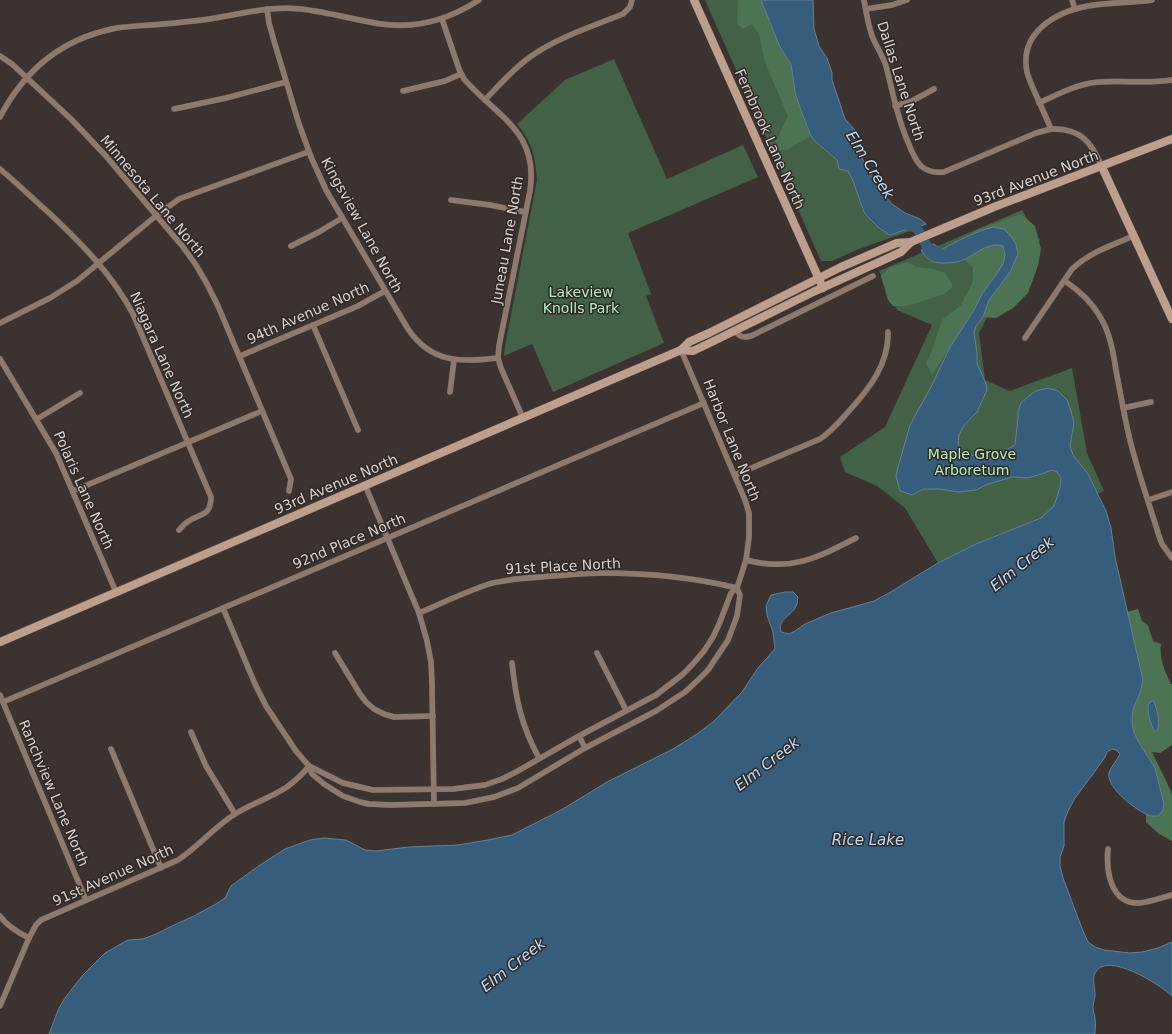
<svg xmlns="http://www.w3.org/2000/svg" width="1172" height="1034" font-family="'DejaVu Sans',sans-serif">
	<rect width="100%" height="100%" fill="#3c3330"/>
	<g fill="#426147">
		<path d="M705,0H761L772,28L791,64L795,92L800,108L811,136L816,142L837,160L843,170L848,171L853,181L864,212L868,217L890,235L908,229L910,231L859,249L832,261H821Z"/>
		<path d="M614,59L667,179L743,145L758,177L628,233L651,294L646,296L664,343L553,392L532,344L504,356L505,346L537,180C535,154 533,145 517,124L565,80Z"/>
		<path d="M1022,210L1040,240L1006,285L991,310L979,333L985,380L1010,391L1072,368L1087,453L1104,491L1004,537L938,563L905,508L877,486L845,472L840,457L885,427L932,325L897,310L879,271Z"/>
	</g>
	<g fill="#4c7353">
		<path d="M738,0H761L780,47L791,64L795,92L800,108L811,136L787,150H777L776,141L788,116L765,63L759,34L751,24L743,29L737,23Z"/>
		<path d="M1021,214L1035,226L1041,249L1038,266L1028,293L1013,308L996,318L983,317L966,322L932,375L926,363L932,350L942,320L961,305L973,281V268L963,258L974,231Z"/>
		<path d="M907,262L917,267L934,269L945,273L952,284V288L944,294L907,306H893L888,300L881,276L890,267Z"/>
		<path d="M1138,609L1142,621L1148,625L1153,641L1161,644C1159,660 1165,671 1171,684H1172V745L1160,753L1152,752L1170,789L1172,796V841L1159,834L1146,822V813L1151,816L1138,741L1133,730L1132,720L1133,709L1140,693L1143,680L1127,612Z"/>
	</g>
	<g fill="#375d7c" stroke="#678095">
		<path d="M761,0H813L814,29L819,46L827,58L832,73V80L845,119L855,130L854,135L861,157L870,170L875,184L892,204L905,213L920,219L926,224L910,231L908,229L890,235L879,228L868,217L864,212L853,181L848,171L839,169L837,160L816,142L811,136L800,108L795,92L791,64L780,47Z"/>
		<path d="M993,227L1004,229L1009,234L1016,244L1018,254L1010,272L989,300L983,317L976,326L974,333L977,353V363L986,384L987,390L977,412L970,419L963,427L959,435L958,444L960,449L963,454L979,456L992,460L1006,450L1015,445L1018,419V411L1021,403L1029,396L1036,391L1048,388L1058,391L1067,400L1071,411L1074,423L1070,446L1073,455L1088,474L1106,511L1111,528L1115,557L1143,680L1140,693L1133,709L1132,720L1133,730L1138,741L1155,768L1164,804L1163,810L1158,816C1156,816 1153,816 1151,816C1139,813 1106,788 1109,773C1111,766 1117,761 1120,754L1116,750L1112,749L1107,752L1105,757L1093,774L1075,798L1068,811L1064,822V846L1060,857V866L1063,878L1072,902L1083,931L1088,942L1095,947L1104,950L1130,953L1142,952L1158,948L1172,942V996C1161,985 1106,950 1095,973C1092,979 1095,988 1095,995C1095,999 1093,1003 1093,1007C1093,1011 1095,1015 1095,1019C1096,1024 1095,1029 1095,1034H49L59,1008L65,998L82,976L105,953L128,940L143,939L156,934L174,925L194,916L216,904L225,898L231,886L260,865L285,849L310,840L324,838L346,840L365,850L376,851L409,847L458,845L488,840L512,835L563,809L607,782L673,749L697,734L713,722L742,692L758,668L775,649L773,632L767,615L766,606L771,595L785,592H793L798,597C797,600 798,602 797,604C793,616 777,618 781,632L789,634L795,631L805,624L831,613L874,601L889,593L938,563L976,544L1041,518L1054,506L1060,488L1061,478L1057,472L1052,470L1042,474L1028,478L1013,477L988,484L976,490L958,492L940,489H924L912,495L900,491L896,476L897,471L910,425L932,385L949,349L974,310L982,294L998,272L1004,262L1005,254L1003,246C987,240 972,259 957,262C952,263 946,263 941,263C931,263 926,258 921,250L934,244L941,250C958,240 975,232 993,227Z"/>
		<path d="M1153,700C1158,710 1159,720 1158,730L1155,732C1150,723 1148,715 1148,705Z"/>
	</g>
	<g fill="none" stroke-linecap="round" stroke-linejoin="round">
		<path stroke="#375d7c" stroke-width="10" d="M904,223L917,228L928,248L938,253"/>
		<defs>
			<g id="street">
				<path d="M864,0C866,12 868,24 872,36C876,46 883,56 886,66C893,92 897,118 908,142C911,150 915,160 921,166C928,172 936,173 944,172L1036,133L1051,129"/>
				<path d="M1072,0L1075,9"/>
				<path d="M267,9L269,23L274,41L299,124L311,157L326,190L408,329C432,364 461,362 498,358"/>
				<path d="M866,9L892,5L907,0"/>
				<path d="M442,19L459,69L464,79C497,117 539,131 530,191L499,346L498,358L501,368L523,418"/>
				<path d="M0,56L12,64L72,120L105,155L183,247L196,265L207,284L218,306L291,479L289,491"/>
				<path d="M403,91L445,81L461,74"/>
				<path d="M485,100C499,85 513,69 530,57C556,38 593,26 623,14L630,7L632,0"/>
				<path d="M1039,103C1058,94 1077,84 1098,82C1122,80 1148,84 1172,80"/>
				<path d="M895,106L912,101L934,89"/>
				<path d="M174,109L226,98L286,82"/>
				<path d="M0,117C24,71 60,40 112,29C125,26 138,26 151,25C168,24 185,22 202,20C235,16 268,5 301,9C328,12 354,20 381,24C416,29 450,19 479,0"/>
				<path d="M1102,167C1091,141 1080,128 1051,129C1046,117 1041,106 1036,95C1033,88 1029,80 1027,72C1019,33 1055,12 1088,6C1109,2 1131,3 1152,0"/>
				<path d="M0,169C17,183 32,198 48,212C81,243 112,274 133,314L211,497C211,518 198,513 186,523C183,525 181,528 179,530"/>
				<path d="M451,200L490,205L525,212"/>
				<path d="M291,246L319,232L342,218"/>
				<path d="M1065,281C1078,290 1091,301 1099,315C1110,332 1113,351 1116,370C1120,392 1124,414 1129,436C1137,470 1149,503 1159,536L1162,544L1172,558"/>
				<path d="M0,323L50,298L77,281L157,215L179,199L308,152"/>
				<path d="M313,325L358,430"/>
				<path d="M735,331C740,337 743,338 751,336L873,276"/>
				<path d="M1025,338L1072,269C1090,252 1111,246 1133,236"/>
				<path d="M240,356L358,306L385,291"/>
				<path d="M0,359L56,453L116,592"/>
				<path d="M450,392L454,360"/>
				<path d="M1123,408L1151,402"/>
				<path d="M37,419L80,393"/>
				<path d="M735,475L820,439C831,432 840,421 849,411C869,389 889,364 888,332"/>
				<path d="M365,485L419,613L427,641L431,662L432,684L434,804"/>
				<path d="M73,491L262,411"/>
				<path d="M1148,500L1172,492"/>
				<path d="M746,560C790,572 817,558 856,538"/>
				<path d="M223,608L255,684L266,706L296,751L309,766L312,774L324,784L343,796L360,802L369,804L390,805L465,803L494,797L518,788L585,748L656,711L685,692L698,680L708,670L728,640L737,616L740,595L737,588"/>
				<path d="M419,613C442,603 465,592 489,584C510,578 532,578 553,576C569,575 585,573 601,573C647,573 692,577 737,588"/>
				<path d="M335,653L360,694L366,702L374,709L384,714L394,717L433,716"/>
				<path d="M597,653L626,710"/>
				<path d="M512,663C516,700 521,725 539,758"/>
				<path d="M0,695L86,900"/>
				<path d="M3,702L704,403"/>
				<path d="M191,732L206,766L235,814"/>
				<path d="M579,736L585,748"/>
				<path d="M111,749L161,868"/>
				<path d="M309,766L343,783L373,790L453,789L485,785L502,779L516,772L579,736L656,695L682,675L692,665L704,651L713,637L720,622L731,593L737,588L746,560L749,537V513L745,500L681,350"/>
				<path d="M1108,849C1106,870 1110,904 1139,903C1150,902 1161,898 1172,895"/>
				<path d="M0,916C7,926 17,932 29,938"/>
				<path d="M0,1006L29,938L36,925L41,920L178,860C198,847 214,827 235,814C251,804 270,798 287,787C295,781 303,774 309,766"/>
			</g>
			<g id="secondary">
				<path d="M694,0L823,288"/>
				<path d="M1102,167L1172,319"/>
				<path d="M681,350L693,351L720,338L813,292L901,252L911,242"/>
				<path d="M0,642L681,350L689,342L709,333L841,267L897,243L911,242L994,207L1172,139"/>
			</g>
		</defs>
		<use href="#street" stroke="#584f4c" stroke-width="6"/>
		<use href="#secondary" stroke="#584f4c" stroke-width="9"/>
		<use href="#street" stroke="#8d796d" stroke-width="5.5"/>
		<use href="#secondary" stroke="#be9e8c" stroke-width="8"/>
	</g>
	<g text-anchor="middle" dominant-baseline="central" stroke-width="3" stroke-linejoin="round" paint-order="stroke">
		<g font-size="14" fill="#d6d0ce" stroke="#312926">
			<text transform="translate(901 81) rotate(72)">Dallas Lane North</text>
			<text transform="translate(770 139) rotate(66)">Fernbrook Lane North</text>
			<text transform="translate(1036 178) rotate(-21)">93rd Avenue North</text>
			<text transform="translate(153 196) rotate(50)">Minnesota Lane North</text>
			<text transform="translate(362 225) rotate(61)">Kingsview Lane North</text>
			<text transform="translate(507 240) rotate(-80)">Juneau Lane North</text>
			<text transform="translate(308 313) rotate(-24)">94th Avenue North</text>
			<text transform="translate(162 355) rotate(66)">Niagara Lane North</text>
			<text transform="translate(732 440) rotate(68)">Harbor Lane North</text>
			<text transform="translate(336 484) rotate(-23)">93rd Avenue North</text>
			<text transform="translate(84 490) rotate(66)">Polaris Lane North</text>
			<text transform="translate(349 541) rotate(-23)">92nd Place North</text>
			<text transform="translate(563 566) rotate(-3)">91st Place North</text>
			<text transform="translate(54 793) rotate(67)">Ranchview Lane North</text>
			<text transform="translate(113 875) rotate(-24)">91st Avenue North</text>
		</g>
		<g font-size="14" fill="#b1f1bb" stroke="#312926">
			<text x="581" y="292">Lakeview<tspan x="581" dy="16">Knolls Park</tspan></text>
			<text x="972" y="454">Maple Grove<tspan x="972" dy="16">Arboretum</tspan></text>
		</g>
		<g font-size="15" font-style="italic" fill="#b8dcfc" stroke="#312926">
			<text transform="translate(870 165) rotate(58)">Elm Creek</text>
			<text transform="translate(1022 564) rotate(-39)">Elm Creek</text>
			<text transform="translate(767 764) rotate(-38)">Elm Creek</text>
			<text x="868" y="840">Rice Lake</text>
			<text transform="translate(513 965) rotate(-38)">Elm Creek</text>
		</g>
	</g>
</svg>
